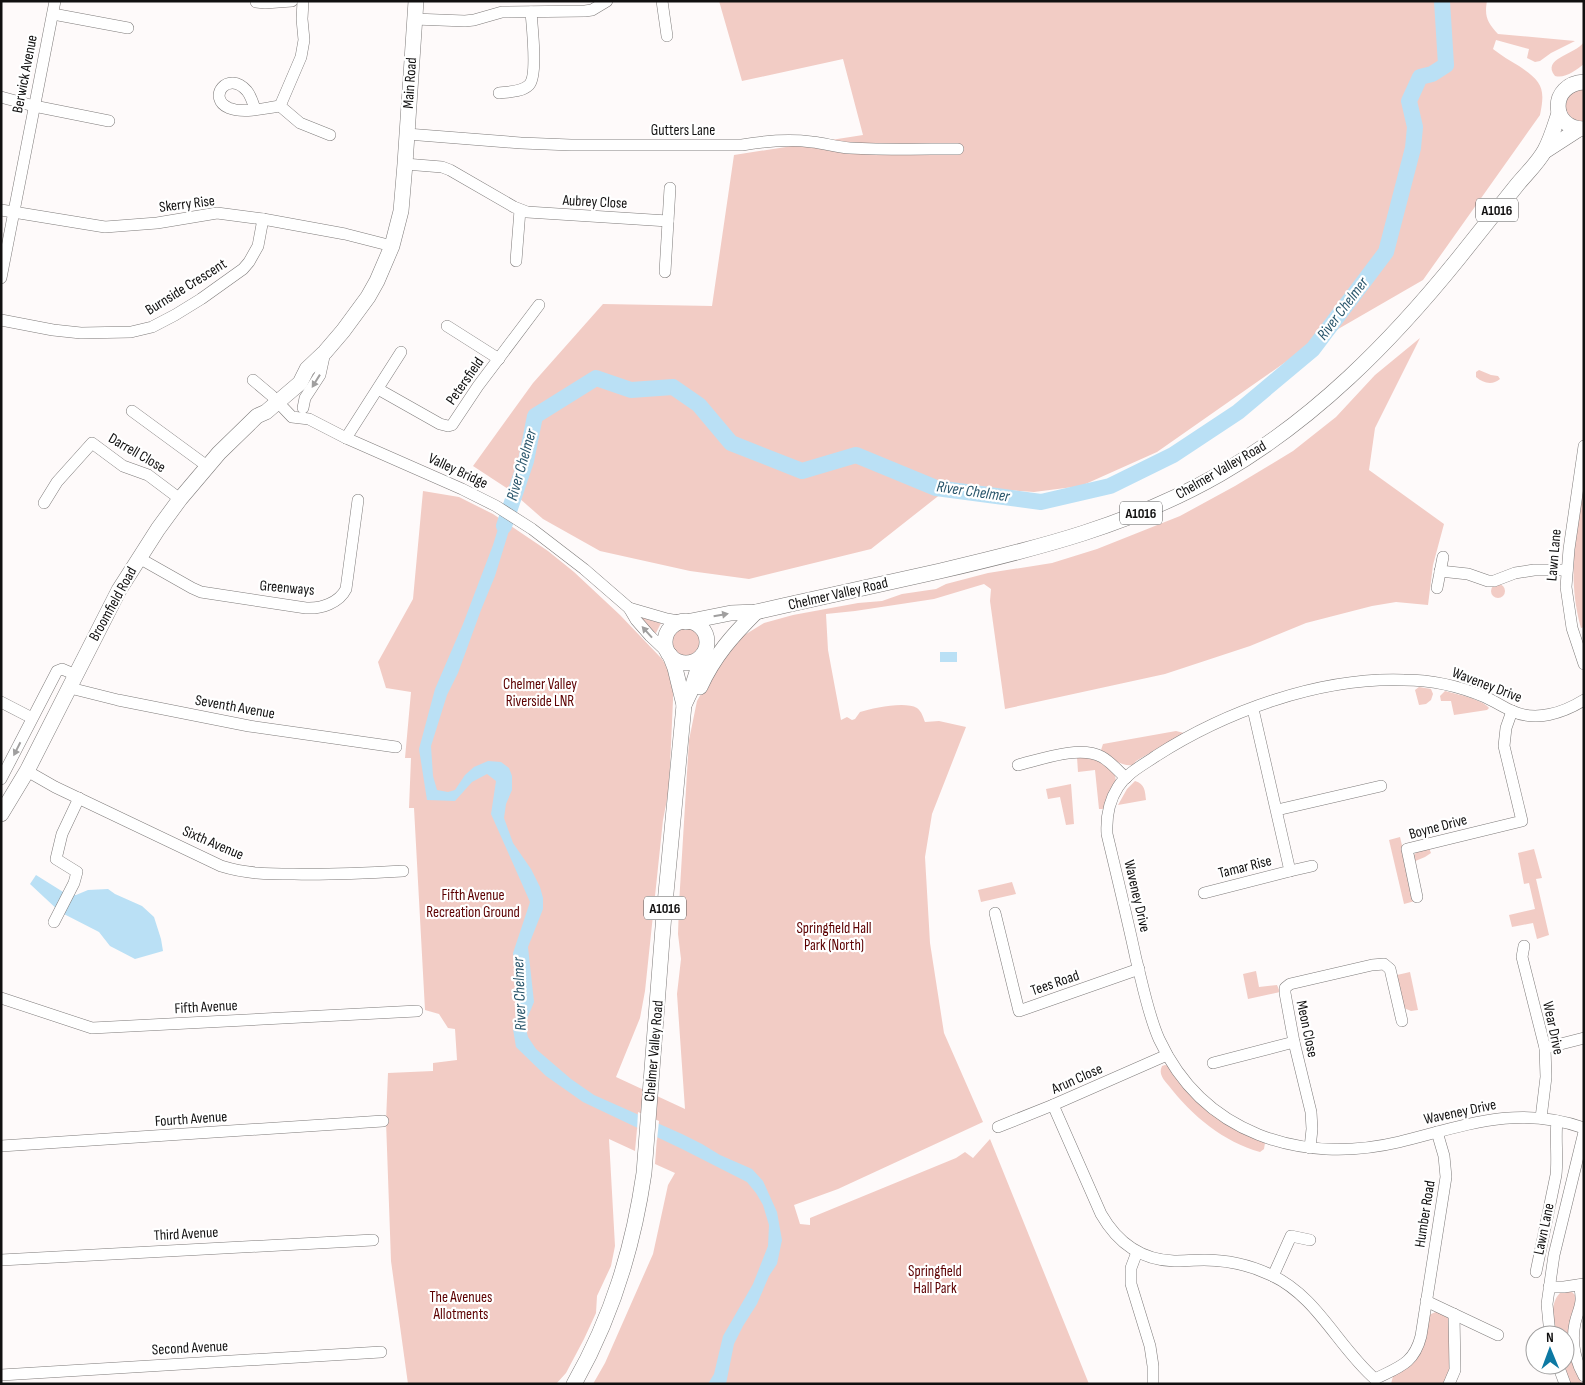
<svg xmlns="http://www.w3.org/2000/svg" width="1585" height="1385" font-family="'Sofia Sans Condensed',sans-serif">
	<rect width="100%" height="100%" fill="#fefafa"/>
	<g fill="#f2ccc5">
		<path d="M719,1H1487C1484,17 1488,23 1498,34L1575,41L1551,53L1540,61L1535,62L1527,58L1529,49L1496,40L1493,49C1501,55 1510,61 1519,66C1541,81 1546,87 1540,115L1423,280L1307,347L1157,452L1081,486L1034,492L951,486L871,549L749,579L690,571L600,551L543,519L511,491L473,466L533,383L603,304L712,306L734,155L863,135L843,59L742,81Z"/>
		<path d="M1584,42V64C1576,70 1565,79 1555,76C1541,58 1575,55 1584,42Z"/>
		<path d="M1584,88V122C1574,122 1569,116 1565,109L1568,94Z"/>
		<path d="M1420,338L1375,428L1369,470L1444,524L1433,565L1428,605L1396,602L1372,606L1306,623L1250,646L1165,674L1005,709L990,601L991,589L984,584L934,599L855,611L826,614L828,650L841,720L847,717L852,720L855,719L860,712C873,708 905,701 917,708C922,712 923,717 925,722L939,721L966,727L932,814L925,857L930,943L944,1033L983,1122L838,1189L794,1205L800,1224L810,1225V1218L956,1158L965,1152L973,1158L990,1139L1089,1384H593L605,1363L653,1254L668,1185L675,1173L655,1164L657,1137L637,1129L635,1151L609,1139L615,1246L611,1266L597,1296L596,1313L584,1339L566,1373L556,1384H408L391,1261L386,1121L388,1073L433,1071V1063L457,1060L455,1029L448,1028L439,1014L425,1010L414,808H409L411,758H405L411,692L386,688L378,662L413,599L423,491L459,497L493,514L548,551L574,572L620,615L662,659L670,671L673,684V700L669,789L663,820L645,991L640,1018L616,1077L685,1109L677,994L681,959L678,934L679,904L689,740L697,701L717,665L738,639L764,623L793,615L858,603L882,601L902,594L936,589L946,584L988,573L1052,563L1097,549L1180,516L1235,486L1293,451L1336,417L1375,375Z"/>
		<path d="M1479,370L1491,375L1498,376L1500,379C1492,386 1483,383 1476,377V372Z"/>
		<path d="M1584,471V627L1581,628C1566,577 1577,523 1584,471Z"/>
		<circle cx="1498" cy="591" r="7"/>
		<path d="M638,616L661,623L656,633L655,634Z"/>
		<circle cx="686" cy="642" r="14"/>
		<path d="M1419,687L1431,689L1433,694L1431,700L1426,704L1419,705L1415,690Z"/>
		<path d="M1445,691C1456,694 1482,699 1489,708L1487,710L1454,715L1451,701H1441L1440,696Z"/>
		<path d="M1176,731L1184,733L1136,761L1133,765C1120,767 1111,757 1101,750L1103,744Z"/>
		<path d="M1077,757L1092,758L1102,763L1115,775L1116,782L1104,809H1099L1095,770L1078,772Z"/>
		<path d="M1135,781C1145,784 1145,791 1146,800L1118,805L1127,789Z"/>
		<path d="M1071,784L1074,824L1066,825L1060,797L1048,799L1046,789Z"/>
		<path d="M1400,837L1415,901L1404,904L1389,840Z"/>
		<path d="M1429,848L1431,853L1425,857L1413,862C1412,851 1421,850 1429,848Z"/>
		<path d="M1534,849L1542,878L1536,879L1549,935L1537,939L1533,923L1512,927L1509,915L1535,909L1529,883L1524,884L1518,853Z"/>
		<path d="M1012,882L1016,894L981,902L978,890Z"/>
		<path d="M1256,971L1259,987L1277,985L1280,992L1248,999L1243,974Z"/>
		<path d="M1410,972L1418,1010L1411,1011L1404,1008L1397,975Z"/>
		<path d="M1165,1065L1169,1066L1195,1100L1207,1111L1234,1128L1265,1143L1264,1149L1260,1152C1224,1142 1192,1116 1169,1086C1164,1080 1158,1074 1162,1066Z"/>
		<path d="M1562,1291L1572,1292L1575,1295L1576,1302L1575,1370L1582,1384H1570L1563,1365H1565V1335H1555C1553,1320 1549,1302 1562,1291Z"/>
		<path d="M1438,1311L1449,1316L1451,1369L1444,1384H1391L1393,1376L1397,1372L1428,1317L1431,1314Z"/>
	</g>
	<g fill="#bae0f5">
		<path d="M506,503L516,508L495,576L481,610L458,673L447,695L431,746L433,776L437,790L448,792L455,790L465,775L474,767L488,761L501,762L509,768L512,776V790L506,804L504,818L513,843L531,869L540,887L543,898V909L528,947L534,1002L527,1019V1033L528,1037L536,1049L571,1079L594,1095L682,1134L702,1144L720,1155L752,1169L763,1181L777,1212L782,1240L777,1264L769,1276L757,1304L743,1326L734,1344L726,1384H708L714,1374L723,1336L753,1284L768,1246L769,1225L763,1205L756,1193L747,1182L682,1149L583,1102L546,1076L516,1047L513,1029L518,1006L513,953L530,902L491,814L496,781L487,774L472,782L455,801L427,800L419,749L435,689L463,624L493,545Z"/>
		<rect x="940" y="652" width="17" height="10"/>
		<path d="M36,875L68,895H76L88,890L108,889L115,894L142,906L154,917L161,939L163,951L135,959L110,946L99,932L60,912L30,884Z"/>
	</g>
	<path fill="#fefafa" d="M638,1112L659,1121L657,1140L637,1131Z"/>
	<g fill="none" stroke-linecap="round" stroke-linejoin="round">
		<path stroke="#bae0f5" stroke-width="16" d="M504,526L526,461L535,416L596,378L631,390L673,387L699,405L731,443L802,471L856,455L936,488L1041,502L1110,486L1173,455L1238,412L1313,349L1386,252L1413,148L1415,127L1409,101L1420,77L1432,74L1446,65L1442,1"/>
		<defs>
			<g id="minor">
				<path d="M303,1L302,19L304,40L301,57L280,106L300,123L330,135"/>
				<path d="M662,1L667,36"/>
				<path d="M256,2L265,3L292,1"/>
				<path d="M53,14L128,28"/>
				<path d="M414,19L465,21L474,20L502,12L585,11L592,10L607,1"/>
				<path d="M499,93C508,92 522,92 529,85C538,76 532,26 531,12"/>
				<path d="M1,97L34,106L109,121"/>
				<path d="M255,109C253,103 251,96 247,91C228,69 206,98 229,108C244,114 264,108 280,106"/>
				<path d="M407,134L521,143L571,145H742C765,141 788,139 812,142C824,143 836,147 850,148C885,150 922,149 958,149"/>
				<path d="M405,164L442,167L450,170L514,207L527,212L668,221"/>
				<path d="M1,210L105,227L157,223L217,213L263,219L345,234L392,246"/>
				<path d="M516,261L520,210"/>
				<path d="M665,272L670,188"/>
				<path d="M1,278L55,1"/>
				<path d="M1,320L53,330L81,333L131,332L152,327L175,315L201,299L243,269L249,262L258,246L263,219"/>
				<path d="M447,326L499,359"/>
				<path d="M253,380L272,396L292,417L309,419L346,438L462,489L496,506L532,529L584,569L629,608L636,620L650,636L668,653"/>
				<path d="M378,389L440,424L448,426L452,425L478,386L539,305"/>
				<path d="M303,408L305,398L320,375L325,352"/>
				<path d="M132,411L207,466"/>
				<path d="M346,438L401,352"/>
				<path d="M1584,446L1569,549L1566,587L1572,628L1584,664"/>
				<path d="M44,503L57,482L92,443L123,466L148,475L180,499"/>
				<path d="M139,558L192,588L201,592L306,608C321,609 339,603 346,589L358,500"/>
				<path d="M1440,571L1468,574L1488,581H1494L1515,573L1534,570H1567"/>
				<path d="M1437,588L1443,557"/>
				<path d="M629,608L667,619L683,622"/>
				<path d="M70,688L118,700L249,726L396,747"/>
				<path d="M1584,700C1563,713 1536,722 1512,711C1503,707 1494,701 1485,697C1459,686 1432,680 1404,680C1320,677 1226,711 1156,756C1143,765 1127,773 1118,787C1109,801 1106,817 1107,834C1117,876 1127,917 1136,959C1143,986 1148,1014 1159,1039C1203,1134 1301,1165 1399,1142C1464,1126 1517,1104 1584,1128"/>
				<path d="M1,702L32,718"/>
				<path d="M1018,765C1042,759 1080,745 1102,757C1111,762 1118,771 1126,778"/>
				<path d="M27,771L55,787L221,866C247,874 267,874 294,874C330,875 367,873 403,871"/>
				<path d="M1,779L57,671L62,669L76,675"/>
				<path d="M1277,810L1381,786"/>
				<path d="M1290,871L1312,866"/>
				<path d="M1204,893L1290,871L1253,709"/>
				<path d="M1417,897L1407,849L1522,821L1504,746L1506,728L1512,711"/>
				<path d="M995,913L1019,1011L1139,969"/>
				<path d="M54,922L74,883L77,872L56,859L62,834L79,798"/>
				<path d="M1524,946L1522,957L1545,1048L1546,1077L1541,1118"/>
				<path d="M1,998L92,1028L417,1011"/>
				<path d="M1545,1048L1584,1038"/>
				<path d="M1213,1063L1294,1042"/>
				<path d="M1053,1105L1101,1214C1117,1242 1141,1260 1174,1261C1184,1261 1194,1260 1204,1260C1227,1260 1250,1265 1271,1275C1317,1296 1338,1347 1375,1379C1399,1367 1414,1364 1421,1336L1446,1177L1444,1156L1437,1132"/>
				<path d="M998,1127L1053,1105L1167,1055"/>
				<path d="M1,1146L383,1121"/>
				<path d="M1310,1148L1312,1129L1311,1112L1294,1042L1285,993V988L1290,984L1372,965L1384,964L1390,969L1402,1021"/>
				<path d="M1137,1252L1131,1268V1284L1150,1346L1153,1366V1384"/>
				<path d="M1,1260L373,1240"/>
				<path d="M1536,1272L1556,1175C1558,1157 1555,1139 1557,1121"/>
				<path d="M1273,1276L1291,1236L1310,1240"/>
				<path d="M1579,1285C1584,1303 1579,1307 1575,1323C1571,1342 1575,1360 1584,1376"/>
				<path d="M1549,1287H1564L1584,1284"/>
				<path d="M1426,1301L1498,1335"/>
				<path d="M1550,1335L1547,1304L1554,1255L1584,1132"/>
				<path d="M1558,1365L1565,1384"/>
				<path d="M1,1375L381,1352"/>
				<path d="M1449,1384L1455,1370L1454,1314"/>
			</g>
			<g id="major">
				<path d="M1584,82C1549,84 1550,129 1584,129"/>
				<path d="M1545,151L1579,129"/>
				<circle cx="686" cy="642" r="21"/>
				<path d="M686,622L731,613L756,612C817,598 878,585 940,571C1039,548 1131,525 1220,474C1314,420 1391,342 1458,259C1478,234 1497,210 1517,185C1526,174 1538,163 1545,150C1551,139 1555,125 1559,113"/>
				<path d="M670,655L675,668L684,705"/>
				<path d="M700,687C714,656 733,635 756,612"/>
				<path d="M1,814L27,771L119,590L158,529L180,499L219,453L257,416L266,412L300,383L307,369L325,352L343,331L368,297L377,281L392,246L401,211L405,164L416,1"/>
				<path d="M574,1384C612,1317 633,1249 644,1173L664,914L684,705L692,688L702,656"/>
			</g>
		</defs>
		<use href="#minor" stroke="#7e7b7a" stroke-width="12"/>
		<use href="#major" stroke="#7e7b7a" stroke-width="16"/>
		<use href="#minor" stroke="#fff" stroke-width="11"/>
		<use href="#major" stroke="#fff" stroke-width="15"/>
	</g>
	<defs><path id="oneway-solid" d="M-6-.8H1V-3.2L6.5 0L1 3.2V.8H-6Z" transform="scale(1.25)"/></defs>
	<g fill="#a09f9f">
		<use href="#oneway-solid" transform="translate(316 381) rotate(122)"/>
		<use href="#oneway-solid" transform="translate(721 615) rotate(-10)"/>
		<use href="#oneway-solid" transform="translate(647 632) rotate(-132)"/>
		<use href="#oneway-solid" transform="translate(17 749) rotate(117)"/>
	</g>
	<g text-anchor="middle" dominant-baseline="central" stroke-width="4.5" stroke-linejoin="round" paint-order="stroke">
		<g fill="#fff" stroke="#585858" stroke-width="1">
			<rect x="1476" y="198.5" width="42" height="23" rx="4"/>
			<rect x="1120" y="501.5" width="42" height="23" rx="4"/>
			<rect x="644" y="896.5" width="42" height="23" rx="4"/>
		</g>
		<g font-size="14" font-weight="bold" fill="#111010">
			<text x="1497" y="210">A1016</text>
			<text x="1141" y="513">A1016</text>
			<text x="665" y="908">A1016</text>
		</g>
		<g font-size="15" fill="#111010" stroke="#fff">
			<text transform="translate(25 74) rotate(-79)">Berwick Avenue</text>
			<text transform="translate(410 83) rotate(-86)">Main Road</text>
			<text x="683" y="130">Gutters Lane</text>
			<text transform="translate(595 202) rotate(3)">Aubrey Close</text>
			<text transform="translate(187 204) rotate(-7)">Skerry Rise</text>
			<text transform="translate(186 287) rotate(-32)">Burnside Crescent</text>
			<text transform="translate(465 381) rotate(-55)">Petersfield</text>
			<text transform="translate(137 453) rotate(30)">Darrell Close</text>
			<text transform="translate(1221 470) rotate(-30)">Chelmer Valley Road</text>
			<text transform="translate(458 471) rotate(25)">Valley Bridge</text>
			<text transform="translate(1554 555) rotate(-85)">Lawn Lane</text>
			<text transform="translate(287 588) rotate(5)">Greenways</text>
			<text transform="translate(838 594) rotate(-13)">Chelmer Valley Road</text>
			<text transform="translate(113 604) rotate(-61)">Broomfield Road</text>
			<text transform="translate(1487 685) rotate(21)">Waveney Drive</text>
			<text transform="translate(235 707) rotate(10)">Seventh Avenue</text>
			<text transform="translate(1438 827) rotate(-15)">Boyne Drive</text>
			<text transform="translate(213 843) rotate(23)">Sixth Avenue</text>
			<text transform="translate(1245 867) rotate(-14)">Tamar Rise</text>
			<text transform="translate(1137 896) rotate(77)">Waveney Drive</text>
			<text transform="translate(1055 983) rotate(-19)">Tees Road</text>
			<text transform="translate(206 1007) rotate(-3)">Fifth Avenue</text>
			<text transform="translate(1553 1028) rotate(78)">Wear Drive</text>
			<text transform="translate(1307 1029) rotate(78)">Meon Close</text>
			<text transform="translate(654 1051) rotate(-85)">Chelmer Valley Road</text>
			<text transform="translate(1077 1079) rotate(-24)">Arun Close</text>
			<text transform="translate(1460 1112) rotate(-12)">Waveney Drive</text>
			<text transform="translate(191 1119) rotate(-4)">Fourth Avenue</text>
			<text transform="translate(1425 1214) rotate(-81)">Humber Road</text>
			<text transform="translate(1544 1229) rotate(-78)">Lawn Lane</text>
			<text transform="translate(186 1234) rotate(-3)">Third Avenue</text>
			<text transform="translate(190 1348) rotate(-3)">Second Avenue</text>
		</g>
		<g font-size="15" fill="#5c0001" stroke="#fff">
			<text x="540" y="684">Chelmer Valley<tspan x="540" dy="17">Riverside LNR</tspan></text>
			<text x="473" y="895">Fifth Avenue<tspan x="473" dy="17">Recreation Ground</tspan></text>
			<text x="834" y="928">Springfield Hall<tspan x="834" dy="17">Park (North)</tspan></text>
			<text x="935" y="1271">Springfield<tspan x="935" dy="17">Hall Park</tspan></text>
			<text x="461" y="1297">The Avenues<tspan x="461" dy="17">Allotments</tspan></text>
		</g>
		<g font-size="16" font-style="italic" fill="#29556b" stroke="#fff">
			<text transform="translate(1343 309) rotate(-53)">River Chelmer</text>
			<text transform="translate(522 465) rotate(-74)">River Chelmer</text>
			<text transform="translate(973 492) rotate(8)">River Chelmer</text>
			<text transform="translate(520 994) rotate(-92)">River Chelmer</text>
		</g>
	</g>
	<rect width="1585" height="1385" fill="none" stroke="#111010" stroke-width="5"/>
	<g transform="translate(1550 1350) rotate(359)"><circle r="24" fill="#ffffff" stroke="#a09f9f"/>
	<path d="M0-4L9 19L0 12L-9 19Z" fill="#0d79a3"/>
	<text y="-8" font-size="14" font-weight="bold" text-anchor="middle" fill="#111010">N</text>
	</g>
</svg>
